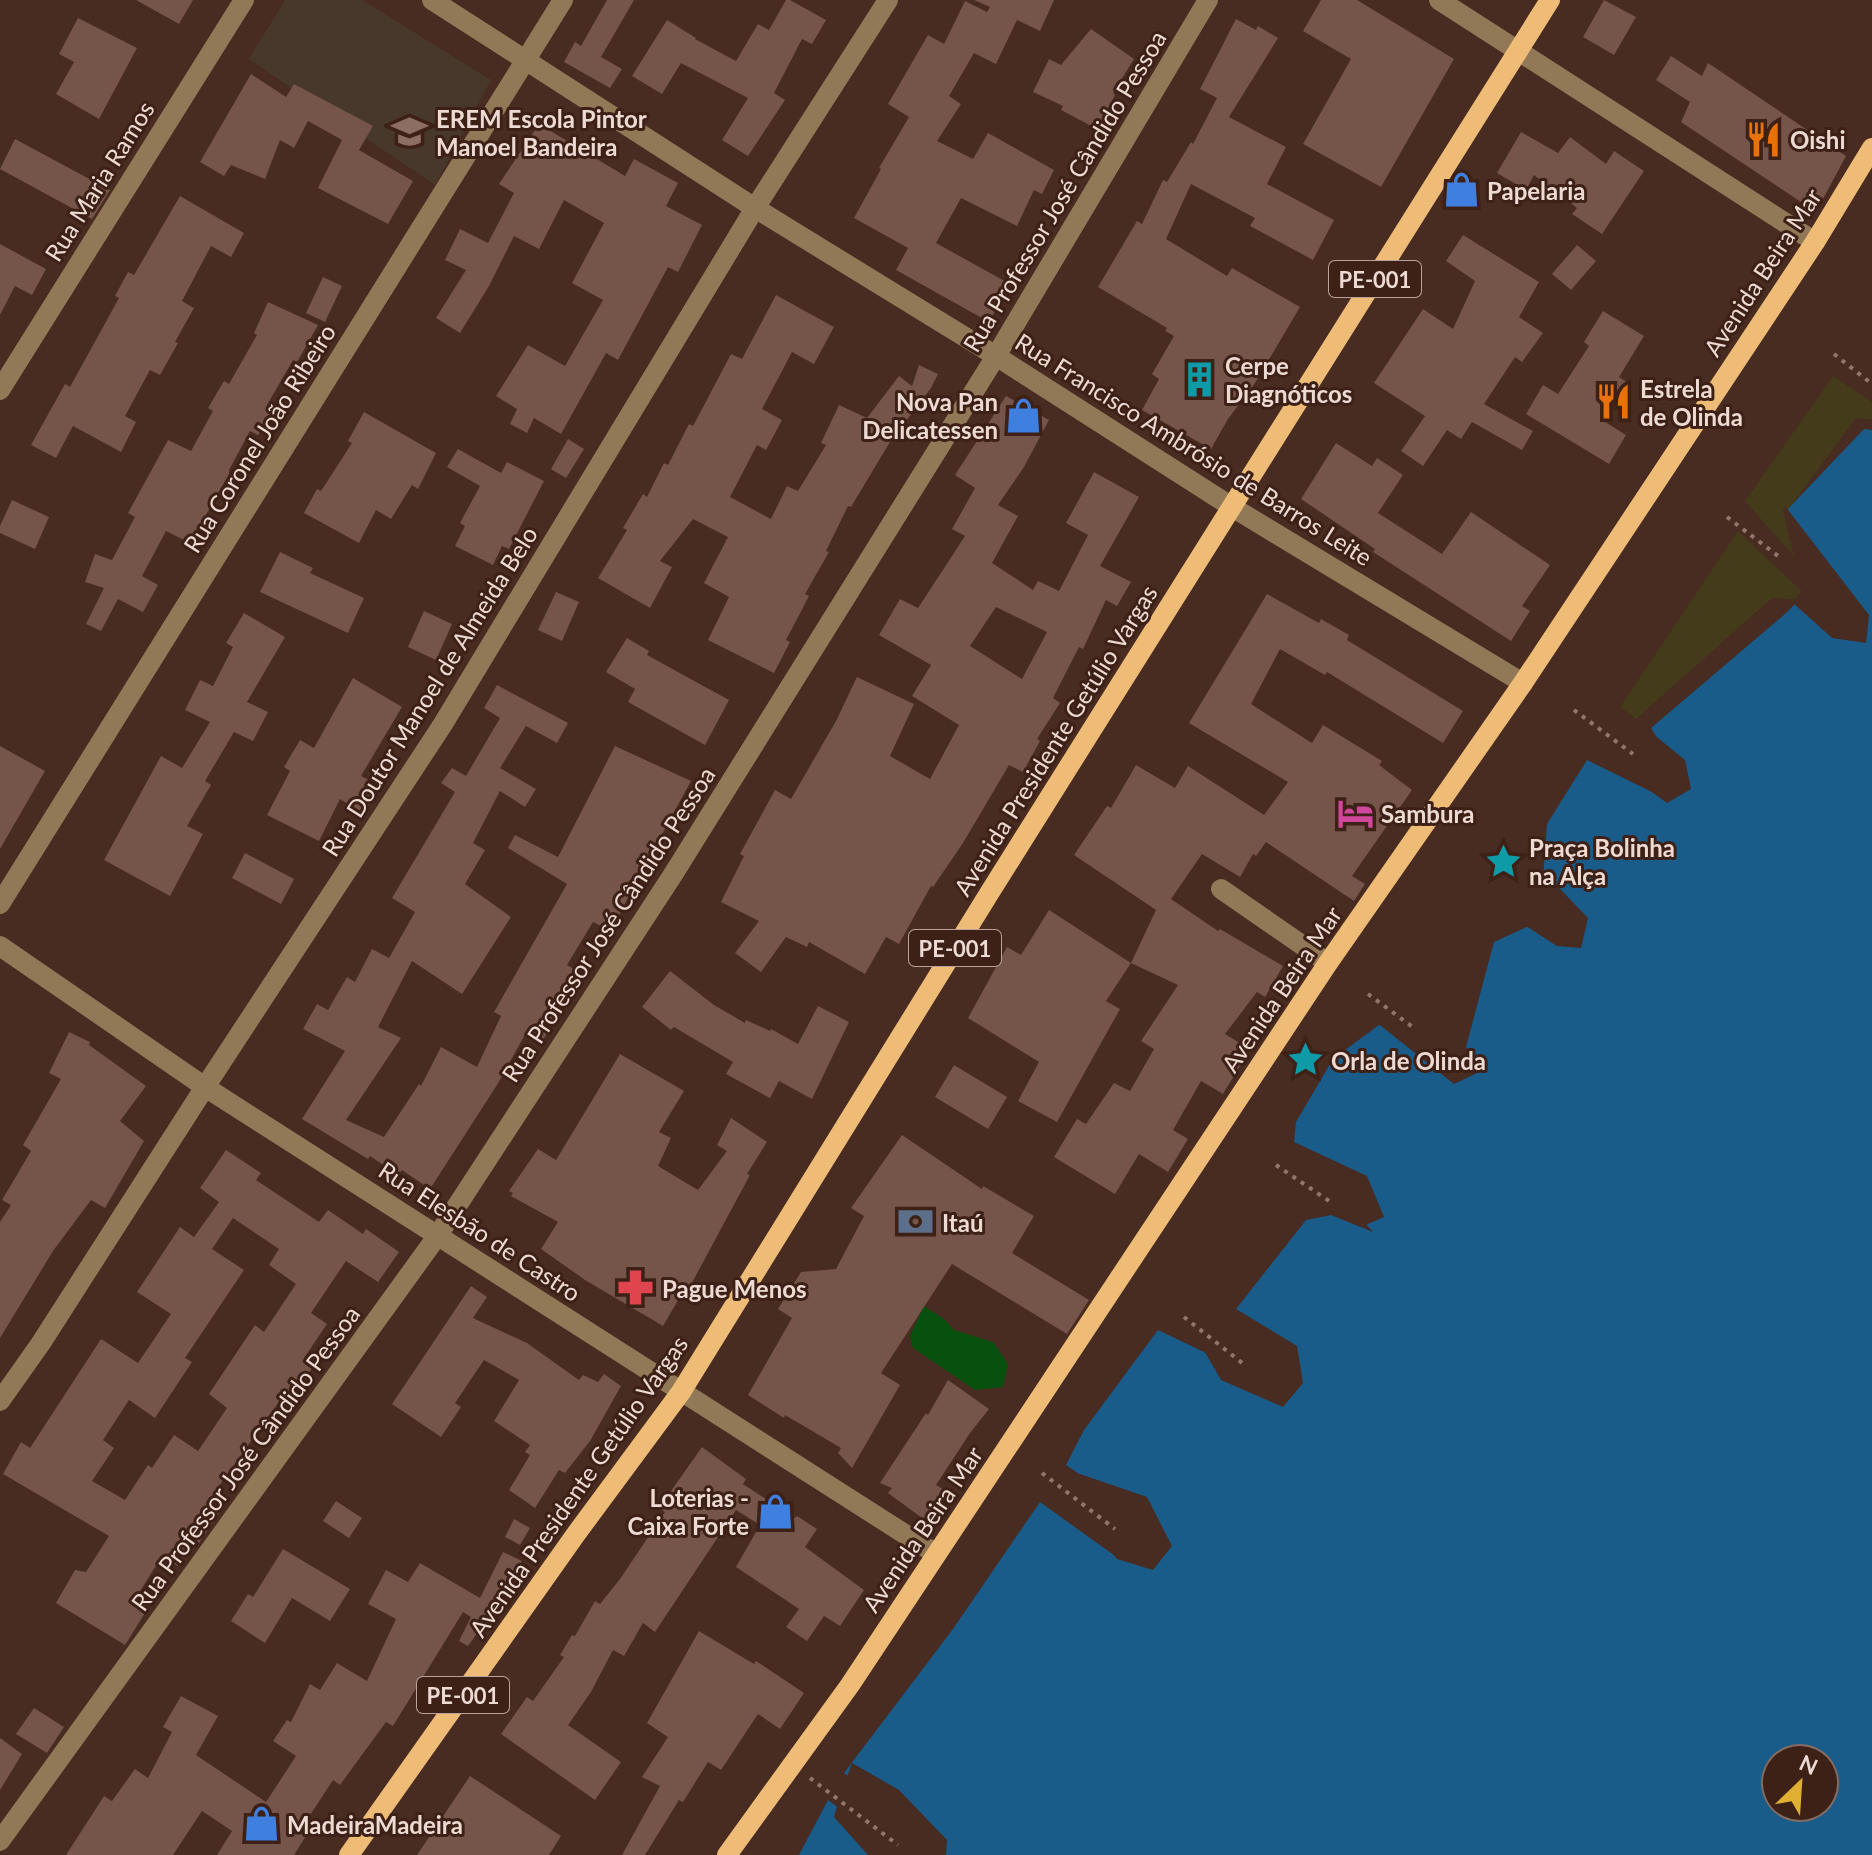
<svg xmlns="http://www.w3.org/2000/svg" width="1872" height="1855" font-family="Lato,sans-serif">
	<rect width="100%" height="100%" fill="#482b21"/>
	<path fill="#48382c" d="M285,0H362L491,80L435,185L249,59Z"/>
	<path fill="#07500d" d="M924,1306L944,1319L954,1330L993,1342L1008,1364L1003,1387L975,1390L913,1348L910,1336Z"/>
	<g fill="#443b1b">
		<path d="M1833,376L1872,402V420L1856,418L1785,514L1804,568L1745,501Z"/>
		<path d="M1738,531L1811,600L1772,598L1636,719L1620,707Z"/>
	</g>
	<g fill="#195c8a" fill-rule="evenodd">
		<path d="M1864,429L1872,430V1855H908L920,1830L844,1773L953,1629L1040,1502L1118,1558L1142,1517L1066,1465L1084,1430L1158,1330L1275,1386L1235,1309L1294,1199L1373,1232L1294,1142L1296,1122L1333,1059L1383,1022L1462,1062L1494,942L1535,923L1541,909L1547,824L1587,760L1652,792L1674,765L1651,728L1785,614L1807,592L1787,510ZM1776,1759H1824V1807H1776Z"/>
		<path d="M828,1800L903,1855H799Z"/>
	</g>
	<g fill="#482b21">
		<path d="M1785,506L1869,615L1866,643L1832,638L1792,602L1802,591L1783,511Z"/>
		<path d="M1647,729L1685,760L1691,789L1667,803L1631,777L1651,787L1670,764Z"/>
		<path d="M1540,868L1588,918L1581,948L1557,946L1523,924L1532,921L1537,908Z"/>
		<path d="M1382,1018L1460,1056L1464,1042L1477,1073L1454,1084L1376,1022Z"/>
		<path d="M1294,1142L1367,1176L1384,1217L1361,1227L1331,1215L1306,1220L1236,1309L1297,1346L1303,1383L1283,1407L1221,1380L1202,1347L1268,1379L1256,1350L1231,1309L1290,1197L1295,1195L1360,1223L1292,1146Z"/>
		<path d="M1080,1474L1147,1497L1172,1546L1153,1570L1117,1559L1107,1546L1116,1553L1133,1531L1137,1519L1076,1476Z"/>
		<path d="M852,1763L899,1790L947,1840L946,1855H868L834,1817L838,1803L905,1851L915,1832L846,1780Z"/>
	</g>
	<g fill="#755449" fill-rule="evenodd">
		<path d="M136,0H193L179,24Z"/>
		<path d="M607,0H634L601,57L622,69L610,88L564,62L575,42L581,46Z"/>
		<path d="M786,0H790L826,20L812,44L802,39L774,93L785,100L748,156L722,140L748,98L681,63L662,94L632,76L667,20L696,38L695,39L736,61L758,24L769,30Z"/>
		<path d="M974,0H1054L1040,31L1017,20L996,64L974,53L949,96L961,104L937,141L973,159L988,133L1054,170L1042,194L1034,190L1017,226L961,198L936,243L1010,284L989,322L896,270L908,248L854,218L881,169L879,168L909,117L888,104L928,35L944,44L965,1L987,12L990,7Z"/>
		<path d="M1321,0H1357L1454,59L1381,187L1303,144L1351,59L1303,31Z"/>
		<path d="M1604,0L1636,17L1614,55L1583,37Z"/>
		<path d="M78,18L137,48L99,119L56,94L74,62L59,54Z"/>
		<path d="M1236,19L1256,30L1258,26L1278,38L1229,117L1286,147L1267,184L1334,220L1313,260L1250,226L1255,218L1191,184L1166,239L1227,276L1232,268L1300,307L1255,383L1228,419L1211,449L1142,410L1159,379L1152,374L1174,336L1165,331L1167,328L1098,287L1137,221L1142,224L1163,180L1167,182L1191,142L1193,144L1217,98L1200,89Z"/>
		<path d="M1091,29L1134,59L1113,93L1115,95L1097,129L1061,110L1063,106L1033,92L1049,59L1061,65Z"/>
		<path d="M1671,56L1702,76L1708,63L1846,156L1816,212L1681,122L1690,102L1656,80Z"/>
		<path d="M251,74L286,97L294,84L373,126L359,150L413,181L388,224L318,188L342,140L308,121L294,148L280,140L265,179L231,165L224,176L200,162Z"/>
		<path d="M539,124L625,176L634,159L678,183L666,206L702,225L678,272L668,267L618,360L606,353L561,434L534,418L527,433L510,424L517,409L496,396L528,345L565,366L603,300L572,283L604,223L564,200L539,249L514,236L489,286L460,333L436,318L466,270L445,260L460,229L488,243L514,193L499,184Z"/>
		<path d="M1521,132L1558,153L1570,137L1606,164L1614,151L1644,171L1602,234L1572,214L1577,208L1534,175L1526,190L1497,173Z"/>
		<path d="M15,139L110,190L92,219L0,169Z"/>
		<path d="M180,196L244,233L231,257L211,246L182,301L194,308L175,342L178,343L160,375L150,370L125,416L136,422L121,452L73,426L56,458L31,445L65,384L70,387L119,298L115,296L128,272L134,275Z"/>
		<path d="M1463,235L1539,282L1519,317L1543,333L1522,362L1515,357L1484,404L1533,431L1522,450L1472,422L1461,439L1447,430L1423,466L1401,451L1425,416L1374,383L1423,309L1453,329L1475,281L1446,261Z"/>
		<path d="M0,244L46,269L32,295L15,286L0,315Z"/>
		<path d="M1577,245L1596,261L1571,290L1552,274Z"/>
		<path d="M323,277L342,286L325,322L306,313Z"/>
		<path d="M776,295L834,327L814,364L792,352L762,409L782,420L766,450L757,445L730,497L771,519L787,486L798,491L826,445L821,443L839,405L867,418L899,376L912,386L919,365L938,374L931,388L890,442L851,507L848,506L826,551L829,552L805,594L809,596L786,640L790,642L774,673L708,640L729,597L704,583L728,537L693,519L660,561L672,567L650,608L598,578L627,530L623,528L643,494L647,497L664,463L668,465L689,424L693,426L731,354L742,359Z"/>
		<path d="M268,302L318,325L297,362L293,360L267,405L273,408L258,435L250,431L229,470V474L190,543L166,531L142,576L158,585L143,612L118,599L101,631L86,624L104,588L85,582L95,554L112,560L135,517L128,513L168,440L191,451L213,411L208,408L224,381L229,384L257,335L254,333Z"/>
		<path d="M1603,311L1644,336L1619,377L1627,382L1602,420L1626,435L1609,464L1526,414L1543,385L1558,394L1589,346L1584,342Z"/>
		<path d="M1006,396L1049,420L1024,467L998,505L1018,516L992,563L1033,590L1038,581L1059,591L1088,535L1066,523L1094,472L1139,497L1100,566L1131,582L1117,606L1106,600L1083,649L1079,647L1053,698L1060,703L1037,739L1040,741L1023,772L1009,765L963,843L933,887L931,886L899,944L886,937L865,974L809,942L807,947L786,937L761,972L735,953L759,921L721,902L744,856L740,854L775,790L791,799L836,721L857,677L914,704L890,756L930,779L959,725L912,696L931,665L879,635L900,599L918,608L965,536L952,529L975,488L955,475ZM996,607L1047,632L1022,679L970,646Z"/>
		<path d="M364,412L436,453L418,489L412,485L391,519L376,510L359,543L304,513L317,489L321,491L352,443L348,441Z"/>
		<path d="M568,439L584,449L566,478L551,469Z"/>
		<path d="M1336,443L1372,466L1377,458L1403,475L1378,513L1442,554L1471,512L1550,565L1522,606L1530,611L1511,641L1373,552L1375,549L1301,499Z"/>
		<path d="M458,449L501,473L507,462L544,481L509,549L502,546L493,565L455,546L465,526L460,523L480,486L447,467Z"/>
		<path d="M12,500L49,517L35,549L0,533V526Z"/>
		<path d="M280,552L313,568L310,573L364,598L348,633L260,592Z"/>
		<path d="M556,592L579,602L562,641L538,630Z"/>
		<path d="M1267,594L1319,623L1321,619L1349,635L1347,640L1463,711L1443,743L1327,672L1325,675L1280,649L1251,704L1312,743L1323,725L1382,761L1379,765L1412,790L1352,876L1365,884L1354,901L1266,842L1256,856L1253,854L1240,877L1202,854L1171,899L1218,931L1220,929L1283,966L1265,997L1257,992L1225,1034L1250,1049L1223,1094L1201,1081L1173,1130L1188,1139L1168,1172L1139,1154L1115,1194L1054,1157L1077,1119L1086,1124L1114,1083L1130,1091L1154,1049L1141,1041L1178,985L1131,963L1156,910L1074,855L1107,806L1111,808L1136,765L1175,788L1188,766L1264,815L1288,782L1189,723Z"/>
		<path d="M424,611L452,624L436,660L408,647Z"/>
		<path d="M244,613L285,637L247,702L268,712L253,741L234,732L205,781L211,785L187,826L203,834L170,896L104,860L161,756L182,768L210,722L185,710L200,680L213,686L233,647L226,643Z"/>
		<path d="M627,638L649,651L647,655L729,700L705,745L628,702L635,689L606,672Z"/>
		<path d="M353,678L402,707L361,776L380,786L364,814L340,799L319,841L267,815L290,771L284,767L300,740L314,748Z"/>
		<path d="M497,685L568,723L557,743L526,726L500,768L536,789L525,807L500,791L473,843L485,850L465,884L511,917L462,994L412,961L378,1027L401,1038L346,1120L384,1137L419,1084L421,1086L441,1047L477,1067L501,1016L494,1012L567,884L508,848L515,835L558,857L615,746L691,781L641,873L644,874L636,894L631,892L611,931L593,922L567,965L574,969L553,1007L560,1010L543,1040L527,1031L497,1085L430,1189L402,1170L398,1175L370,1156L368,1159L302,1119L345,1051L303,1029L317,1004L328,1010L347,977L355,982L372,949L389,958L415,912L392,898L455,792L441,783L452,768L466,776L500,718L484,708Z"/>
		<path d="M0,746L45,771L0,849Z"/>
		<path d="M245,853L294,879L281,904L232,878Z"/>
		<path d="M1049,910L1131,963L1106,1001L1120,1009L1057,1122L1018,1101L1039,1062L968,1018L1007,947L1021,955Z"/>
		<path d="M670,971L714,1005L745,1023L746,1020L770,1031L771,1029L798,1044L818,1006L849,1022L812,1099L779,1081L770,1098L726,1074L733,1062L674,1027L671,1030L642,1007Z"/>
		<path d="M69,1032L90,1042L89,1045L146,1086L120,1121L144,1141L105,1208L91,1200L53,1251L0,1338V1222L11,1205L2,1200L31,1151L23,1145L61,1079L49,1073Z"/>
		<path d="M620,1054L684,1091L659,1132L671,1138L658,1166L698,1190L727,1151L717,1145L731,1118L767,1142L747,1174L750,1175L687,1292L684,1290L663,1326L585,1280L541,1249L558,1222L511,1196L513,1193L509,1191L538,1149L556,1160Z"/>
		<path d="M954,1065L1007,1097L988,1129L935,1097Z"/>
		<path d="M902,1135L982,1189L983,1186L1034,1216L1012,1253L1089,1300L1067,1334L952,1264L881,1373L900,1385L852,1468L838,1453L841,1448L785,1415L784,1418L748,1395L792,1318L778,1309L801,1272L836,1269L864,1216L851,1208Z"/>
		<path d="M226,1150L261,1173L256,1180L319,1222L328,1210L363,1234L366,1229L399,1252L378,1282L346,1261L311,1313L327,1324L304,1358L314,1365L293,1397L286,1392L206,1504L219,1513L199,1543L196,1540L178,1566L162,1556L132,1604L145,1613L125,1645L56,1603L75,1570L86,1572L109,1536L3,1474L21,1442L30,1448L101,1339L138,1363L171,1314L137,1292L180,1227L194,1237L219,1202L200,1188ZM233,1218L279,1249L269,1265L296,1284L264,1332L255,1325L209,1394L227,1408L198,1451L174,1435L152,1468L148,1465L125,1500L92,1481L114,1448L103,1440L129,1400L155,1418L192,1362L185,1358L244,1270L212,1249Z"/>
		<path d="M471,1286L487,1297L473,1318L527,1343L579,1380L583,1375L598,1382L604,1374L621,1386L590,1441L565,1473L559,1470L535,1508L509,1490L530,1455L525,1452L530,1445L494,1421L519,1380L484,1360L455,1403L461,1407L441,1437L392,1404Z"/>
		<path d="M948,1380L989,1409L970,1433L936,1485L946,1491L929,1523L888,1493L892,1488L880,1483L926,1413L928,1415Z"/>
		<path d="M702,1447L746,1479L743,1484L795,1518L797,1516L817,1529L805,1547L864,1590L840,1626L824,1616L807,1641L786,1627L799,1609L736,1567L760,1525L736,1510L655,1632L643,1623L624,1656L613,1650L591,1692L568,1725L621,1762L595,1800L501,1734L527,1697L533,1701L564,1657L560,1655L572,1635L575,1636L595,1601L600,1604L620,1579L665,1512L659,1508Z"/>
		<path d="M336,1501L362,1518L349,1538L323,1521Z"/>
		<path d="M514,1519L530,1528L520,1545L505,1537Z"/>
		<path d="M283,1549L350,1589L330,1621L292,1598L265,1643L231,1621L248,1594L253,1597Z"/>
		<path d="M503,1552L522,1561L502,1599L468,1646L459,1641L471,1617L463,1612L393,1726L386,1722L340,1785L333,1780L303,1826L309,1831L294,1855H217L232,1831L202,1811L173,1855H66L104,1796L112,1801L135,1769L148,1778L172,1732L163,1727L181,1696L218,1716L196,1755L266,1802L296,1756L273,1741L287,1720L291,1722L310,1684L320,1690L337,1663L367,1681L396,1619L368,1604L386,1570L408,1582L420,1563L480,1598Z"/>
		<path d="M699,1631L754,1664L756,1661L804,1693L780,1729L758,1714L721,1770L708,1762L683,1802L679,1800L645,1855H622L660,1786L642,1777L668,1737L647,1723Z"/>
		<path d="M34,1708L64,1727L47,1753L16,1734Z"/>
		<path d="M0,1738L22,1754L0,1790Z"/>
		<path d="M470,1776L561,1836L549,1855H417Z"/>
	</g>
	<g fill="none" stroke-linecap="round" stroke-linejoin="round">
		<g stroke="#90776e" stroke-width="4" stroke-dasharray="4 6" stroke-linecap="butt">
			<path d="M1834,354L1872,384"/>
			<path d="M1727,517L1782,559"/>
			<path d="M1574,710L1633,754"/>
			<path d="M1368,994L1414,1028"/>
			<path d="M1276,1165L1332,1203"/>
			<path d="M1184,1317L1246,1366"/>
			<path d="M1042,1473L1115,1529"/>
			<path d="M810,1778L898,1845"/>
		</g>
		<g stroke="#917958" stroke-width="20">
			<path d="M432,0L755,208L996,356L1232,507L1523,683"/>
			<path d="M1439,0L1815,242"/>
			<path d="M0,390L244,0"/>
			<path d="M1221,889L1328,963"/>
			<path d="M0,904L563,0"/>
			<path d="M0,946L205,1087L936,1554"/>
			<path d="M0,1401L41,1343L205,1087L443,724L755,208L888,0"/>
			<path d="M0,1841L438,1235L674,873L996,356L1208,0"/>
		</g>
		<g stroke="#eebc76" stroke-width="20">
			<path d="M349,1855L576,1534L681,1392L990,892L1550,0"/>
			<path d="M727,1855L850,1685L1328,963L1523,683L1815,242L1872,148"/>
		</g>
	</g>
	<defs>
		<symbol id="school-bare" viewBox="-9 -9 18 18"><path d="M0-5L7-2L0 1L-7-2ZM-4 1L0 2.5L4 1V4Q0 6-4 4Z" fill="#8d6e63" stroke="#3d2117" stroke-width="2.5" paint-order="stroke"/></symbol>
		<symbol id="restaurant-bare" viewBox="-9 -9 18 18"><path d="M-5-6h1v4h1v-4h1v4h1v-4h1v5L-1.5 .5V6h-2V.5L-5-1ZM5-6V6H3V1.5H1.5Q1.5-4 5-6Z" fill="#e8710a" stroke="#3d2117" stroke-width="2.5" paint-order="stroke"/></symbol>
		<symbol id="shop-bare" viewBox="-9 -9 18 18"><path d="M-5-2.5h2.3a2.7 3.5 0 0 1 5.4 0H5L5.5 6h-11ZM-1.5-2.5h3a1.5 2.3 0 0 0-3 0Z" fill="#3f7fe0" stroke="#3d2117" stroke-width="2.5" paint-order="stroke"/></symbol>
		<symbol id="building-bare" viewBox="-9 -9 18 18"><path d="M-4-6H4V6H1V3H-1V6H-4ZM-2.5-4.3h1.7v1.8h-1.7ZM.8-4.3h1.7v1.8H.8ZM-2.5-1h1.7V.8h-1.7ZM.8-1h1.7V.8H.8Z" fill="#0f9aa8" stroke="#3d2117" stroke-width="2.5" paint-order="stroke"/></symbol>
		<symbol id="hotel-bare" viewBox="-9 -9 18 18"><path d="M-6-4.5h1.5V1H6V5H4.5V3h-9V5H-6ZM-4 0a1.8 1.8 0 1 1 3.6 0ZM.5 0V-2.5h3Q6-2.5 6 0Z" fill="#d1479c" stroke="#3d2117" stroke-width="2.5" paint-order="stroke"/></symbol>
		<symbol id="sight-bare" viewBox="-9 -9 18 18"><path d="M0-6L1.8-2.2L6-1.7L2.9 1.2L3.7 5.4L0 3.3L-3.7 5.4L-2.9 1.2L-6-1.7L-1.8-2.2Z" fill="#0f9aa8" stroke="#3d2117" stroke-width="2.5" paint-order="stroke"/></symbol>
		<symbol id="bank-bare" viewBox="-9 -9 18 18"><path d="M-6-4H6V4H-6ZM0-2.3a2.3 2.3 0 1 0 0 4.6a2.3 2.3 0 1 0 0-4.6Z" fill="#5c6f8a" stroke="#3d2117" stroke-width="2.5" paint-order="stroke"/></symbol>
		<symbol id="pharmacy-bare" viewBox="-9 -9 18 18"><path d="M-2-6h4v4h4v4h-4v4h-4v-4h-4v-4h4Z" fill="#e0444e" stroke="#3d2117" stroke-width="2.5" paint-order="stroke"/></symbol>
	</defs>
	<g fill-rule="evenodd">
		<use href="#school-bare" x="384" y="106" width="51" height="51"/>
		<use href="#restaurant-bare" x="1738" y="114" width="51" height="51"/>
		<use href="#shop-bare" x="1436" y="164" width="51" height="51"/>
		<use href="#building-bare" x="1174" y="354" width="51" height="51"/>
		<use href="#restaurant-bare" x="1588" y="376" width="51" height="51"/>
		<use href="#shop-bare" x="998" y="390" width="51" height="51"/>
		<use href="#hotel-bare" x="1330" y="788" width="51" height="51"/>
		<use href="#sight-bare" x="1478" y="836" width="51" height="51"/>
		<use href="#sight-bare" x="1280" y="1034" width="51" height="51"/>
		<use href="#bank-bare" x="890" y="1196" width="51" height="51"/>
		<use href="#pharmacy-bare" x="610" y="1262" width="51" height="51"/>
		<use href="#shop-bare" x="750" y="1486" width="51" height="51"/>
		<use href="#shop-bare" x="236" y="1798" width="51" height="51"/>
	</g>
	<g text-anchor="middle" dominant-baseline="central" stroke-width="6" stroke-linejoin="round" paint-order="stroke">
		<g fill="#3d2117" stroke="#b8a29b" stroke-width="2">
			<rect x="1329" y="261" width="92" height="36" rx="6"/>
			<rect x="909" y="930" width="92" height="36" rx="6"/>
			<rect x="417" y="1677" width="92" height="36" rx="6"/>
		</g>
		<g font-size="22" font-weight="bold" fill="#eddad3">
			<text x="1375" y="279">PE-001</text>
			<text x="955" y="948">PE-001</text>
			<text x="463" y="1695">PE-001</text>
		</g>
		<g font-size="24" font-weight="bold" fill="#eddad3" stroke="#3d2117" text-anchor="start">
			<text x="436" y="118">EREM Escola Pintor<tspan x="436" dy="28">Manoel Bandeira</tspan></text>
			<text x="1790" y="139">Oishi</text>
			<text x="1487" y="190">Papelaria</text>
			<text x="1225" y="365">Cerpe<tspan x="1225" dy="28">Diagnóticos</tspan></text>
			<text x="1640" y="388">Estrela<tspan x="1640" dy="28">de Olinda</tspan></text>
			<text x="998" y="401" text-anchor="end">Nova Pan<tspan x="998" dy="28">Delicatessen</tspan></text>
			<text x="1381" y="813">Sambura</text>
			<text x="1529" y="847">Praça Bolinha<tspan x="1529" dy="28">na Alça</tspan></text>
			<text x="1331" y="1060">Orla de Olinda</text>
			<text x="942" y="1222">Itaú</text>
			<text x="662" y="1288">Pague Menos</text>
			<text x="749" y="1497" text-anchor="end">Loterias -<tspan x="749" dy="28">Caixa Forte</tspan></text>
			<text x="287" y="1824">MadeiraMadeira</text>
		</g>
		<g font-size="24" fill="#eddad3" stroke="#3d2117">
			<text transform="translate(99 181) rotate(-58)">Rua Maria Ramos</text>
			<text transform="translate(1064 191) rotate(-59)">Rua Professor José Cândido Pessoa</text>
			<text transform="translate(1762 272) rotate(-57)">Avenida Beira Mar</text>
			<text transform="translate(259 438) rotate(-58)">Rua Coronel João Ribeiro</text>
			<text transform="translate(1194 449) rotate(32)">Rua Francisco Ambrósio de Barros Leite</text>
			<text transform="translate(429 691) rotate(-58)">Rua Doutor Manoel de Almeida Belo</text>
			<text transform="translate(1055 740) rotate(-58)">Avenida Presidente Getúlio Vargas</text>
			<text transform="translate(608 924) rotate(-57)">Rua Professor José Cândido Pessoa</text>
			<text transform="translate(1281 989) rotate(-56)">Avenida Beira Mar</text>
			<text transform="translate(480 1231) rotate(33)">Rua Elesbão de Castro</text>
			<text transform="translate(245 1458) rotate(-54)">Rua Professor José Cândido Pessoa</text>
			<text transform="translate(578 1486) rotate(-55)">Avenida Presidente Getúlio Vargas</text>
			<text transform="translate(922 1529) rotate(-56)">Avenida Beira Mar</text>
		</g>
	</g>
	<g transform="translate(1800 1783) rotate(25)"><circle r="38" fill="#3d2117" stroke="#836b62" stroke-width="2"/>
	<path d="M0-6L14 30L0 20L-14 30Z" fill="#dfb034"/>
	<text y="-12" font-size="22" font-weight="bold" text-anchor="middle" fill="#eddad3">N</text>
	</g>
</svg>
